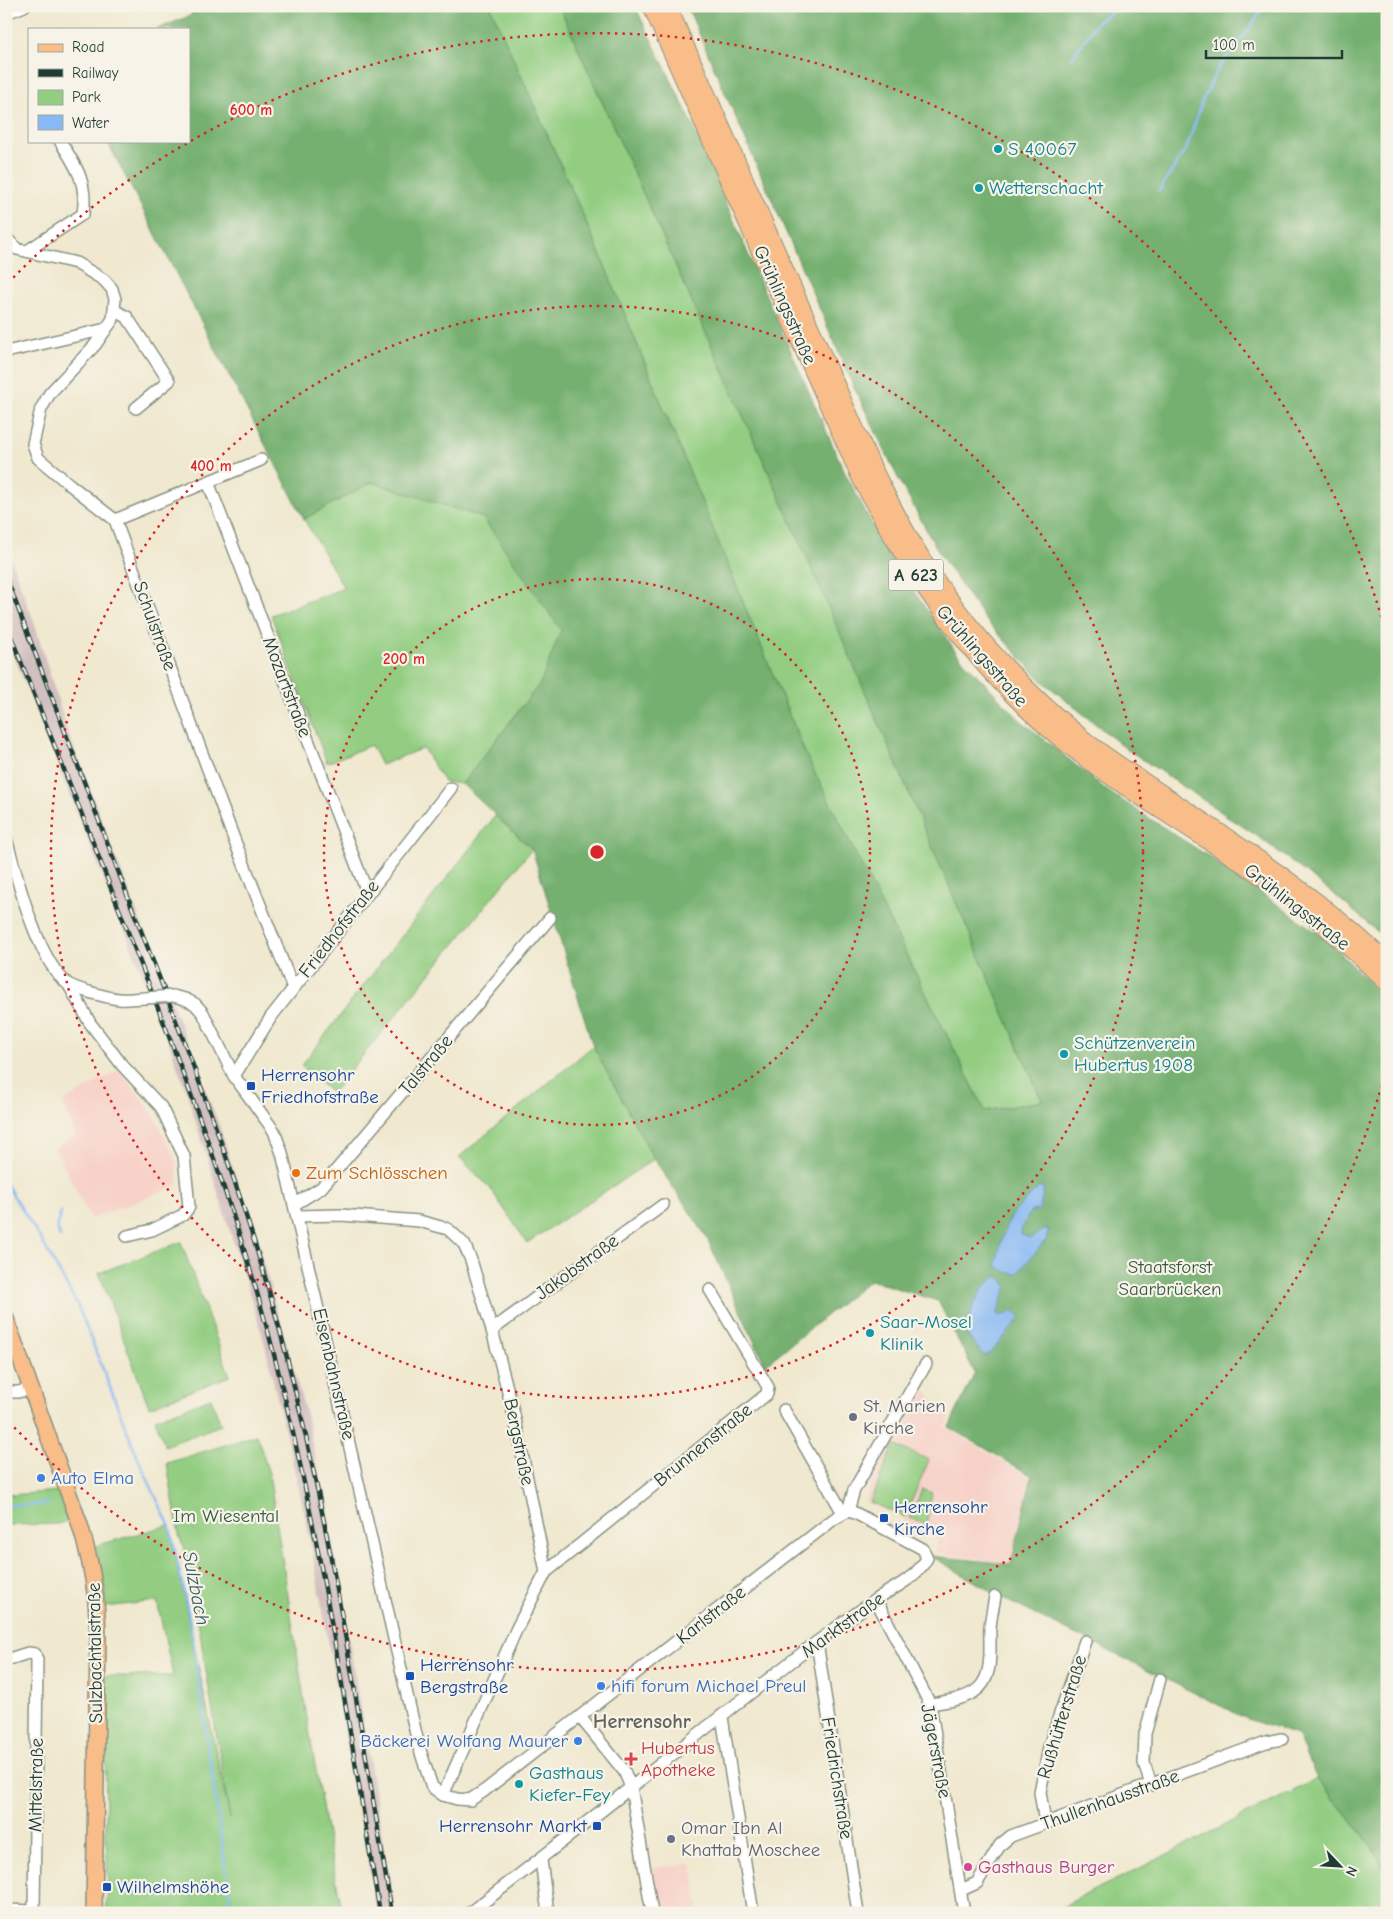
<svg xmlns="http://www.w3.org/2000/svg" width="1393" height="1919" font-family="'Comic Neue',sans-serif">
	<rect width="100%" height="100%" fill="#f7f3e8"/>
	<filter id="ink" filterUnits="userSpaceOnUse"><feTurbulence type="fractalNoise" baseFrequency=".02" numOctaves="2"/><feDisplacementMap in="SourceGraphic" scale="10" xChannelSelector="R" yChannelSelector="G"/><feConvolveMatrix kernelMatrix="1 2 1 2 8 2 1 2 1" color-interpolation-filters="sRGB"/></filter>
	<filter id="wash" filterUnits="userSpaceOnUse"><feTurbulence type="fractalNoise" baseFrequency=".0096" numOctaves="4" result="noise"/><feDisplacementMap in="SourceGraphic" scale="20" xChannelSelector="R" yChannelSelector="G"/><feGaussianBlur stdDeviation="1.12" result="paint"/><feColorMatrix in="noise" values="0 0 0 0 0 0 0 0 0 0 0 0 0 0 0 0 0 1.4 0 .05"/><feComposite in="paint" operator="in"/></filter>
	<g filter="url(#wash)">
		<rect width="100%" height="100%" fill="#f0e8cf"/>
		<g fill="#f7d1c8">
			<path d="M119,1070L153,1114L177,1161L178,1185L91,1219L55,1148L76,1136L63,1102Z"/>
			<path d="M926,1391L949,1418L945,1427L1030,1478L1010,1563L936,1553L937,1538L903,1526L905,1518L865,1502L875,1464L884,1448L896,1438Z"/>
			<path d="M692,1864L699,1913H660L653,1868Z"/>
		</g>
		<path fill="#d2bfc0" d="M6,546L33,619L67,730L219,1125L265,1269L306,1414L334,1552L395,1913H377L307,1523L263,1337L187,1093L157,1010L6,637Z"/>
		<g fill="#92cd81" stroke="#58855a">
			<path d="M490,6H559L812,569L1042,1101L985,1111L806,755L598,249Z"/>
			<path d="M372,482L483,518L562,630L541,682L462,784L444,782L423,748L381,765L371,745L327,763L271,615L344,588L304,519Z"/>
			<path d="M495,816L532,849L332,1093L301,1066Z"/>
			<path d="M593,1046L654,1159L527,1243L490,1188L459,1157Z"/>
			<path d="M181,1242L230,1376L149,1407L99,1273Z"/>
			<path d="M211,1398L221,1425L165,1446L155,1419Z"/>
			<path d="M257,1435L269,1474L307,1718L328,1841L343,1913H106L108,1884L106,1838L105,1676H173L157,1601L106,1607L103,1575L95,1546L169,1525L230,1819L189,1565L179,1535L167,1463Z"/>
			<path d="M894,1445L929,1460L905,1517L870,1502Z"/>
			<path d="M6,1482L11,1495L57,1491L67,1521L58,1524L6,1525Z"/>
			<path d="M922,1489L932,1493L926,1525L910,1518Z"/>
			<path d="M1317,1779L1373,1847L1387,1876V1913H1055L1073,1900L1128,1874Z"/>
		</g>
		<g fill="#75b06f" stroke="#4a7652">
			<path d="M190,6H490L598,249L806,755L985,1111L1042,1101L812,569L559,6H635L690,119L768,300L844,471L888,554L959,656L1019,719L1109,792L1217,862L1329,941L1387,1001V1876L1373,1847L1317,1779L1297,1735L1247,1719L1006,1600L931,1556L1011,1564L1032,1476L949,1427L975,1373L938,1301L870,1280L765,1365L706,1236L654,1159L593,1046L532,849L462,784L541,682L561,630L483,518L372,482L304,519L107,141H189V29H157L192,15Z"/>
			<path d="M687,6H1387V940L1335,895L1263,840L1124,747L1041,680L984,618L941,556L900,482L853,385Z"/>
		</g>
		<g fill="#88b9f4" stroke="#547b94">
			<path d="M1039,1187H1044L1040,1210L1031,1211L1022,1227L1021,1234L1030,1239L1041,1231L1049,1229L1046,1240L1017,1274L1006,1272L996,1266C999,1249 1003,1227 1014,1213C1021,1204 1031,1196 1039,1187Z"/>
			<path d="M997,1276L1002,1279L1007,1286L997,1315H1005L1013,1311L1021,1318L990,1353L984,1356L964,1331C973,1308 976,1290 997,1276Z"/>
		</g>
		<g fill="none" stroke-linecap="round" stroke-linejoin="round">
			<g stroke="#88b9f4" stroke-width="2.5">
				<path d="M1072,58L1097,22L1121,6"/>
				<path d="M1159,191L1187,147L1203,99L1219,67L1250,28L1264,6"/>
				<path d="M6,1184L42,1241L78,1306L139,1461L170,1527L188,1612L195,1654L232,1913"/>
				<path d="M60,1237L57,1226L61,1212"/>
				<path d="M6,1505H32L49,1503"/>
			</g>
		</g>
	</g>
	<g filter="url(#ink)">
		<g fill="none" stroke-linecap="round" stroke-linejoin="round">
			<defs>
				<g id="minor">
					<path d="M6,13L24,6"/>
					<path d="M6,238L17,249L76,263L104,280L112,289L115,299L113,319L95,345L50,393L41,409L33,444L38,458L69,484L115,520L234,839L293,988"/>
					<path d="M27,251L83,214C88,183 76,166 60,141"/>
					<path d="M114,310L127,317L169,381L136,408"/>
					<path d="M6,352L106,329"/>
					<path d="M208,482L367,892"/>
					<path d="M115,520L261,460"/>
					<path d="M6,838C16,874 37,961 68,984C75,989 109,998 119,999C127,1000 137,998 145,998"/>
					<path d="M69,985L90,1023L122,1065L161,1107L184,1156L189,1207L183,1215L152,1230L127,1236"/>
					<path d="M173,996L185,999L195,1004L203,1013L234,1076L274,1131L282,1153L419,1747L432,1787L443,1795L457,1799L470,1800L484,1791L834,1519L848,1511"/>
					<path d="M234,1076L271,1017L451,788"/>
					<path d="M295,1204L321,1188L550,918"/>
					<path d="M297,1216L341,1215L419,1221L448,1229L464,1244L471,1260L492,1330L515,1419L546,1572L517,1628L443,1795"/>
					<path d="M492,1330L663,1205"/>
					<path d="M6,1392H18L30,1389"/>
					<path d="M784,1410L843,1513"/>
					<path d="M848,1511L854,1490L926,1364"/>
					<path d="M546,1572L767,1394L768,1387L710,1290"/>
					<path d="M876,1600L930,1704L964,1913"/>
					<path d="M817,1642L858,1913"/>
					<path d="M6,1660L28,1653L35,1654L37,1660L34,1911"/>
					<path d="M930,1704C944,1702 961,1700 974,1692C995,1679 989,1648 990,1627C991,1617 993,1607 995,1597"/>
					<path d="M580,1717L624,1771L631,1787L652,1913"/>
					<path d="M722,1717L753,1913"/>
					<path d="M1151,1785L1144,1763L1145,1734L1160,1679"/>
					<path d="M1045,1823L1040,1792L1050,1743L1085,1641"/>
					<path d="M541,1860L548,1913"/>
					<path d="M961,1890L977,1883L1000,1845L1011,1836L1266,1742L1282,1739"/>
					<path d="M6,1910L34,1911V1913"/>
					<path d="M469,1913C587,1825 699,1731 817,1642C836,1628 855,1614 875,1600C894,1587 916,1579 927,1558L923,1549L855,1513L848,1511"/>
				</g>
				<path id="major" d="M6,1319L79,1522C92,1564 97,1594 98,1637L94,1913"/>
				<g id="highway">
					<path d="M652,6L860,475C914,583 984,681 1081,754C1140,799 1206,836 1266,879C1309,910 1349,945 1387,982"/>
					<path d="M667,6L872,468C895,514 919,560 950,601C989,654 1035,701 1086,742C1113,763 1142,781 1170,800C1246,851 1322,900 1387,964"/>
				</g>
			</defs>
			<use href="#minor" stroke="#889282" stroke-width="14"/>
			<use href="#major" stroke="#889282" stroke-width="18"/>
			<use href="#highway" stroke="#889282" stroke-width="20"/>
			<use href="#minor" stroke="#fff" stroke-width="11"/>
			<use href="#major" stroke="#f8bd89" stroke-width="15"/>
			<use href="#highway" stroke="#f8bd89" stroke-width="18"/>
			<defs>
				<g id="rail">
					<path d="M6,577C48,686 89,796 131,905C178,1025 225,1144 262,1267C325,1478 355,1697 392,1913"/>
					<path d="M6,624C47,726 88,829 128,932C180,1062 230,1193 267,1328C319,1520 347,1717 380,1913"/>
				</g>
			</defs>
			<use href="#rail" stroke="#1f3d34" stroke-width="4.5"/>
			<use href="#rail" stroke="#f7f3e8" stroke-width="2.5" stroke-dasharray="8" stroke-linecap="butt"/>
			<defs>
				<path id="minor-bridge" d="M145,998L173,996"/>
			</defs>
			<use href="#minor-bridge" stroke="#889282" stroke-width="14" stroke-linecap="butt"/>
			<use href="#minor-bridge" stroke="#fff" stroke-width="11"/>
		</g>
	</g>
	<g fill="none" stroke="#d62828" stroke-width="2.5" stroke-dasharray="2.5 5">
		<circle cx="597" cy="852" r="273"/>
		<circle cx="597" cy="852" r="546"/>
		<path d="M1386 1071A819 819 0 0 1 8 1421M8 283A819 819 0 0 1 1386 633"/>
	</g>
	<g fill="#0f9aa8" stroke="#f7f3e8" stroke-width="2">
		<circle cx="998" cy="149" r="5"/>
		<circle cx="979" cy="188" r="5"/>
		<circle cx="1064" cy="1054" r="5"/>
		<circle cx="870" cy="1333" r="5"/>
		<circle cx="519" cy="1784" r="5"/>
	</g>
	<g fill="#1a4fb4" stroke="#f7f3e8" stroke-width="2">
		<rect x="246" y="1081" width="10" height="10" rx="2.5"/>
		<rect x="879" y="1513" width="10" height="10" rx="2.5"/>
		<rect x="405" y="1671" width="10" height="10" rx="2.5"/>
		<rect x="592" y="1821" width="10" height="10" rx="2.5"/>
		<rect x="102" y="1882" width="10" height="10" rx="2.5"/>
	</g>
	<circle fill="#e8710a" stroke="#f7f3e8" stroke-width="2" cx="296" cy="1173" r="5"/>
	<g fill="#6b7280" stroke="#f7f3e8" stroke-width="2">
		<circle cx="853" cy="1417" r="5"/>
		<circle cx="671" cy="1839" r="5"/>
	</g>
	<g fill="#3f7fe0" stroke="#f7f3e8" stroke-width="2">
		<circle cx="41" cy="1478" r="5"/>
		<circle cx="601" cy="1686" r="5"/>
		<circle cx="578" cy="1741" r="5"/>
	</g>
	<path fill="#e0444e" stroke="#f7f3e8" stroke-width="2" d="M628.5 1751.5h5v5h5v5h-5v5h-5v-5h-5v-5h5z"/>
	<circle fill="#d1479c" stroke="#f7f3e8" stroke-width="2" cx="968" cy="1867" r="5"/>
	<g text-anchor="middle" dominant-baseline="central" stroke-width="4.5" stroke-linejoin="round" paint-order="stroke">
		<rect fill="#f7f3e8" stroke="#60746a" stroke-width="1" x="888.5" y="559.5" width="55" height="31" rx="4"/>
		<g font-size="18" font-weight="bold" fill="#1f3d34">
			<text x="916" y="575">A 623</text>
		</g>
		<g font-size="19" fill="#0d838f" stroke="#f7f3e8" text-anchor="start">
			<text x="1008" y="149">S 40067</text>
			<text x="989" y="188">Wetterschacht</text>
			<text x="1074" y="1043">Schützenverein<tspan x="1074" dy="22">Hubertus 1908</tspan></text>
			<text x="880" y="1322">Saar-Mosel<tspan x="880" dy="22">Klinik</tspan></text>
			<text x="529" y="1773">Gasthaus<tspan x="529" dy="22">Kiefer-Fey</tspan></text>
		</g>
		<g font-size="19" fill="#1f3d34" stroke="#f7f3e8">
			<text transform="translate(785 305) rotate(66)">Grühlingsstraße</text>
			<text transform="translate(155 626) rotate(70)">Schulstraße</text>
			<text transform="translate(982 656) rotate(49)">Grühlingsstraße</text>
			<text transform="translate(287 687) rotate(69)">Mozartstraße</text>
			<text transform="translate(1297 907) rotate(38)">Grühlingsstraße</text>
			<text transform="translate(339 929) rotate(-52)">Friedhofstraße</text>
			<text transform="translate(426 1065) rotate(-50)">Talstraße</text>
			<text transform="translate(577 1267) rotate(-36)">Jakobstraße</text>
			<text transform="translate(334 1374) rotate(77)">Eisenbahnstraße</text>
			<text transform="translate(519 1442) rotate(78)">Bergstraße</text>
			<text transform="translate(703 1445) rotate(-39)">Brunnenstraße</text>
			<text transform="translate(711 1615) rotate(-38)">Karlstraße</text>
			<text transform="translate(843 1625) rotate(-36)">Marktstraße</text>
			<text transform="translate(95 1653) rotate(-91)">Sulzbachtalstraße</text>
			<text transform="translate(1062 1717) rotate(-73)">Rußhütterstraße</text>
			<text transform="translate(936 1751) rotate(79)">Jägerstraße</text>
			<text transform="translate(837 1778) rotate(81)">Friedrichstraße</text>
			<text transform="translate(36 1785) rotate(-89)">Mittelstraße</text>
			<text transform="translate(1110 1800) rotate(-20)">Thullenhausstraße</text>
		</g>
		<g font-size="19" fill="#164399" stroke="#f7f3e8" text-anchor="start">
			<text x="261" y="1075">Herrensohr<tspan x="261" dy="22">Friedhofstraße</tspan></text>
			<text x="894" y="1507">Herrensohr<tspan x="894" dy="22">Kirche</tspan></text>
			<text x="420" y="1665">Herrensohr<tspan x="420" dy="22">Bergstraße</tspan></text>
			<text x="587" y="1826" text-anchor="end">Herrensohr Markt</text>
			<text x="117" y="1887">Wilhelmshöhe</text>
		</g>
		<g font-size="19" fill="#c56008" stroke="#f7f3e8" text-anchor="start">
			<text x="306" y="1173">Zum Schlösschen</text>
		</g>
		<g font-size="19" fill="#365a43" stroke="#f7f3e8">
			<text x="1170" y="1267">Staatsforst<tspan x="1170" dy="22">Saarbrücken</tspan></text>
			<text x="226" y="1516">Im Wiesental</text>
		</g>
		<g font-size="19" fill="#5b616d" stroke="#f7f3e8" text-anchor="start">
			<text x="863" y="1406">St. Marien<tspan x="863" dy="22">Kirche</tspan></text>
			<text x="681" y="1828">Omar Ibn Al<tspan x="681" dy="22">Khattab Moschee</tspan></text>
		</g>
		<g font-size="19" fill="#366cbe" stroke="#f7f3e8" text-anchor="start">
			<text x="51" y="1478">Auto Elma</text>
			<text x="611" y="1686">hifi forum Michael Preul</text>
			<text x="568" y="1741" text-anchor="end">Bäckerei Wolfang Maurer</text>
		</g>
		<g font-size="19" fill="#be3a42" stroke="#f7f3e8" text-anchor="start">
			<text x="641" y="1748">Hubertus<tspan x="641" dy="22">Apotheke</tspan></text>
		</g>
		<g font-size="19" fill="#b23c85" stroke="#f7f3e8" text-anchor="start">
			<text x="978" y="1867">Gasthaus Burger</text>
		</g>
		<g font-size="20" font-style="italic" fill="#395c64" stroke="#f7f3e8">
			<text transform="translate(196 1588) rotate(79)">Sulzbach</text>
		</g>
		<g font-size="20" font-weight="bold" fill="#646559" stroke="#f7f3e8">
			<text x="642" y="1721">Herrensohr</text>
		</g>
	</g>
	<circle cx="597" cy="852" r="8" fill="#d62828" stroke="#f7f3e8" stroke-width="2.5"/>
	<g font-size="15" text-anchor="middle" font-weight="bold" fill="#d62828" stroke="#f7f3e8" stroke-width="4.5" stroke-linejoin="round" paint-order="stroke">
		<text x="251" y="115">600 m</text>
		<text x="211" y="471">400 m</text>
		<text x="404" y="664">200 m</text>
	</g>
	<rect width="1393" height="1919" fill="none" stroke="#f7f3e8" stroke-width="25"/>
	<rect x="28" y="28" width="162" height="115" fill="#f7f3e8" stroke="#a1aaa0"/>
	<rect x="38" y="44" width="25" height="8" fill="#f8bd89" stroke="#a1aaa0"/>
	<text x="72" y="52" font-size="15" fill="#1f3d34">Road</text>
	<rect x="38" y="69" width="25" height="8" fill="#1f3d34" stroke="#a1aaa0"/>
	<text x="72" y="78" font-size="15" fill="#1f3d34">Railway</text>
	<rect x="38" y="90" width="25" height="15" fill="#92cd81" stroke="#a1aaa0"/>
	<text x="72" y="102" font-size="15" fill="#1f3d34">Park</text>
	<rect x="38" y="115" width="25" height="15" fill="#88b9f4" stroke="#a1aaa0"/>
	<text x="72" y="128" font-size="15" fill="#1f3d34">Water</text>
	<g transform="translate(1340 1866) rotate(115)" stroke="#f7f3e8" stroke-width="4" paint-order="stroke">
	<path d="M0-4L9 19L0 12L-9 19Z" fill="#1f3d34"/>
	<text y="-8" font-size="14" font-weight="bold" text-anchor="middle" fill="#1f3d34">N</text>
	</g>
	<path d="M1206 50v8h136v-8" fill="none" stroke="#1f3d34" stroke-width="2.5"/>
	<text x="1213" y="50" font-size="15" fill="#1f3d34" stroke="#f7f3e8" stroke-width="4" paint-order="stroke">100 m</text>
</svg>
